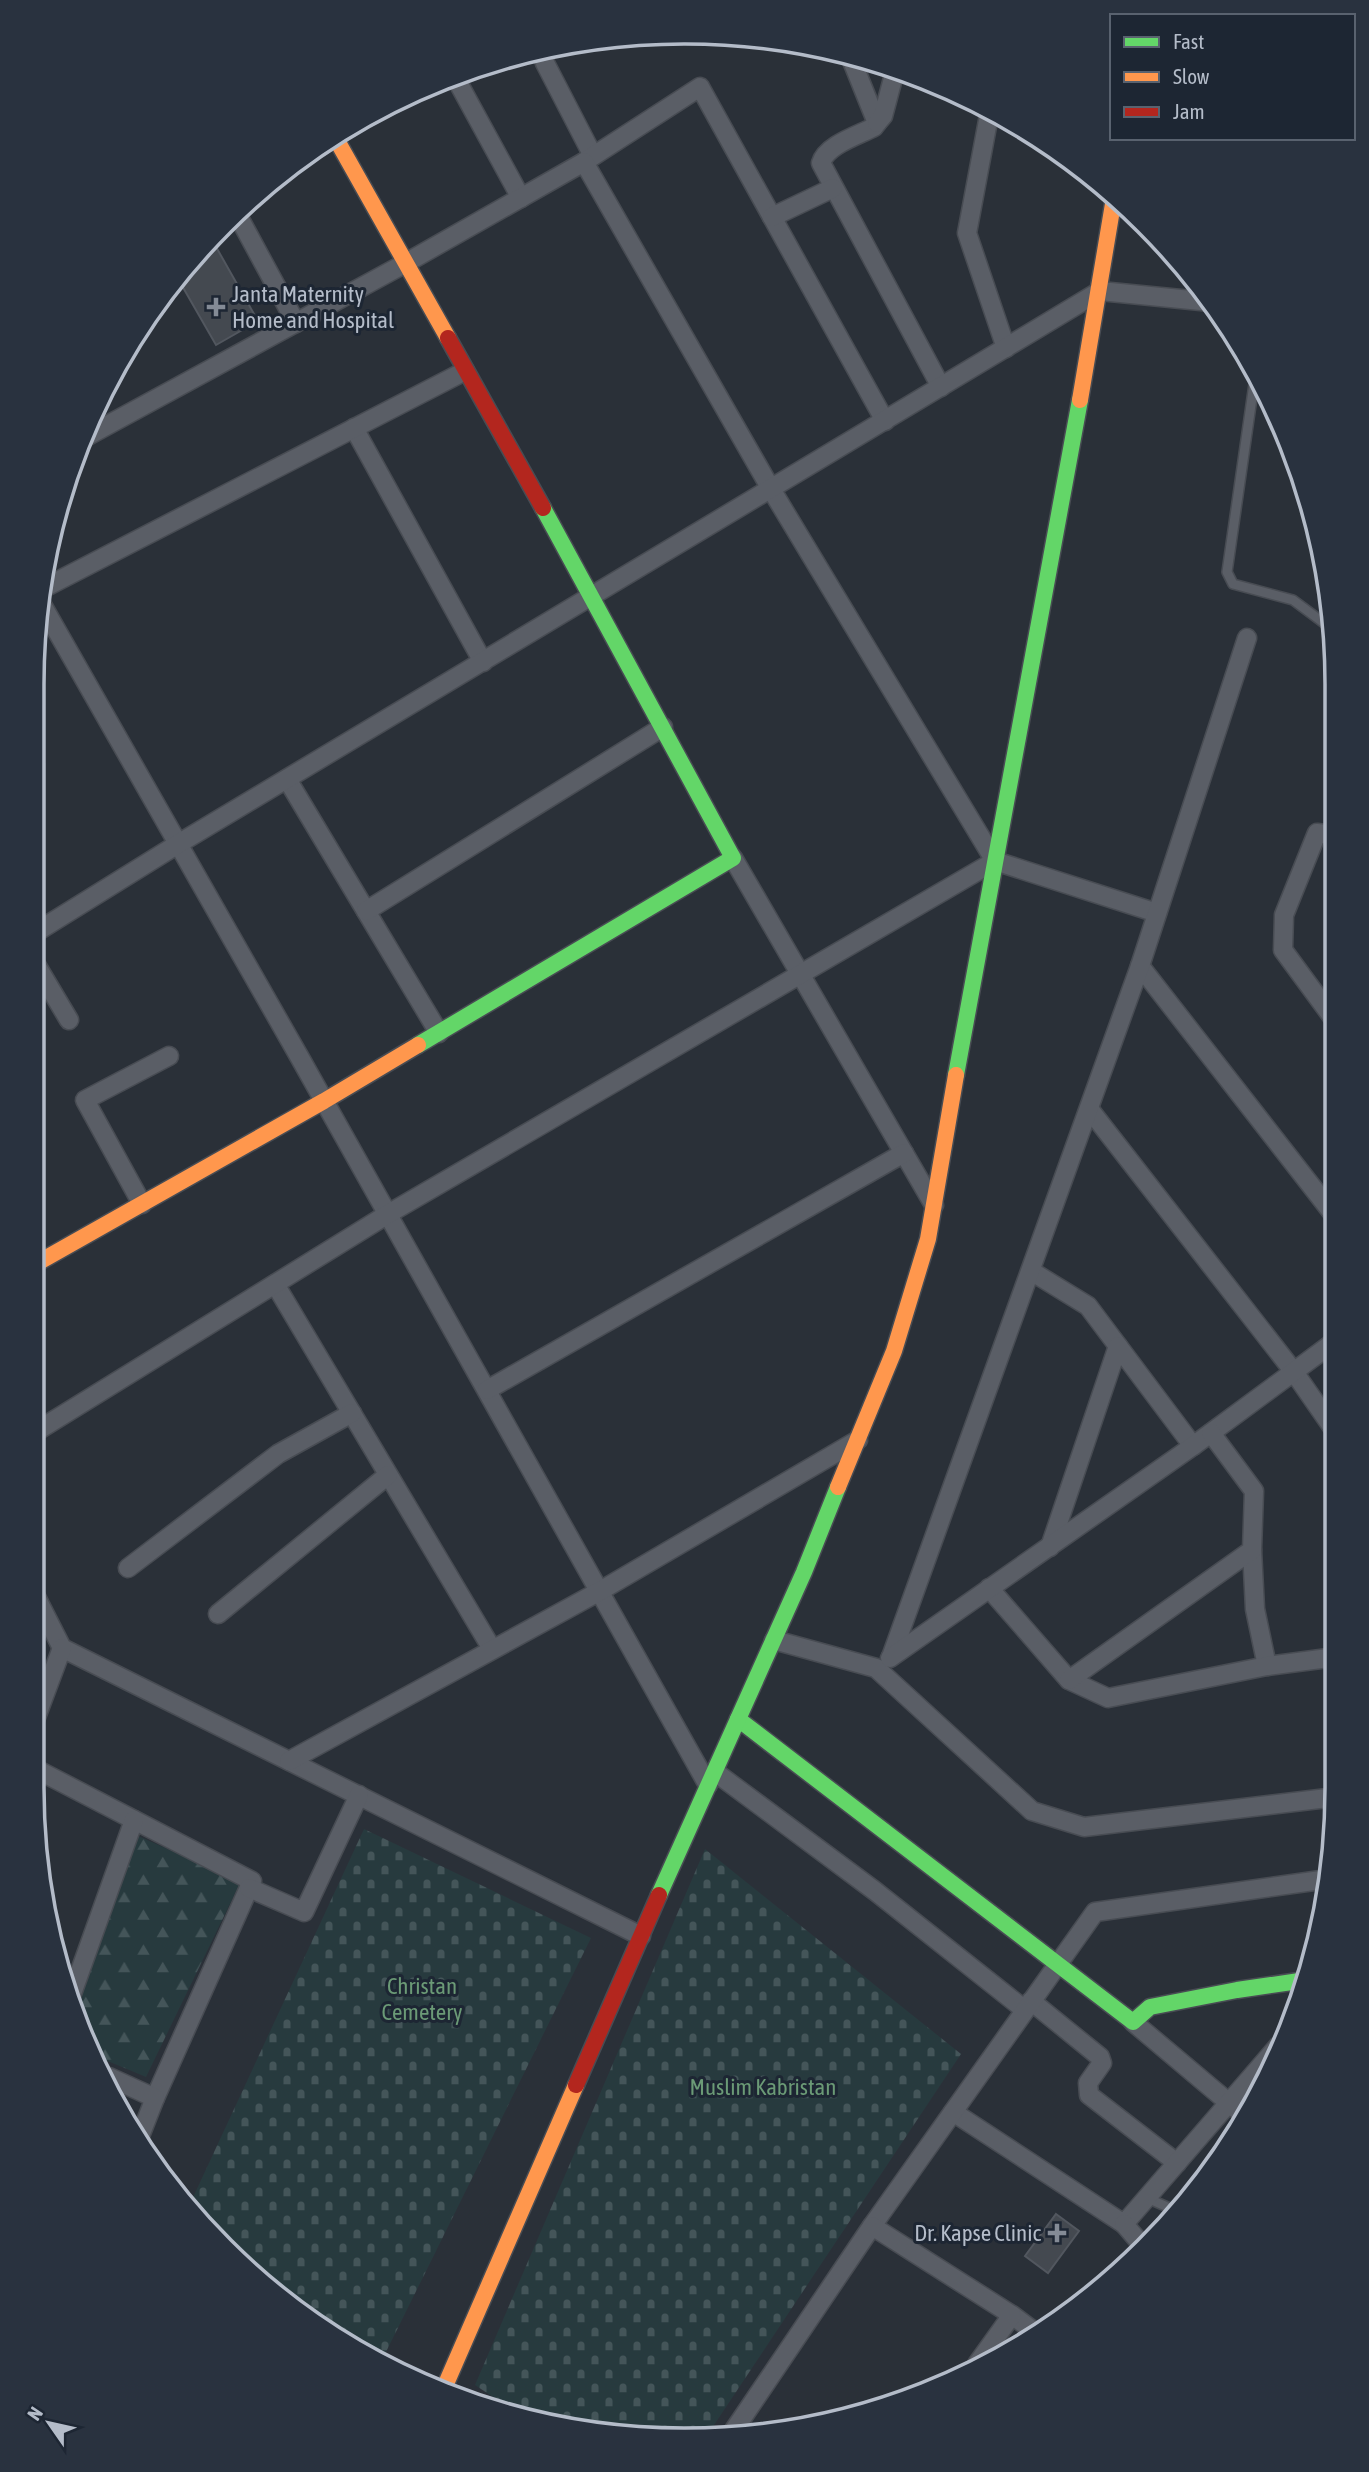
<svg xmlns="http://www.w3.org/2000/svg" width="1369" height="2472" font-family="'Asap Condensed',sans-serif">
	<defs>
		<pattern id="forest-firs" width="22" height="20" patternUnits="userSpaceOnUse" patternTransform="scale(1.75)"><rect width="22" height="20" fill="#273a3e"/><path d="M5 1l3.5 6h-7zM16 11l3.5 6h-7z" fill="#445559"/></pattern>
		<pattern id="cemetery-stones" width="16" height="16" patternUnits="userSpaceOnUse" patternTransform="scale(1.75)"><rect width="16" height="16" fill="#273a3e"/><path d="M2 7V4a2 2 0 0 1 4 0v3zM10 15v-3a2 2 0 0 1 4 0v3z" fill="#445559"/></pattern>
	</defs>
	<rect width="100%" height="100%" fill="#2a3038"/>
	<path fill="url(#forest-firs)" d="M138,1836L241,1881L146,2077L98,2057L75,2013Z"/>
	<g fill="url(#cemetery-stones)">
		<path d="M364,1829L591,1938L383,2358L321,2330L189,2206Z"/>
		<path d="M705,1849L961,2054L706,2437L526,2419L475,2385Z"/>
	</g>
	<g fill="#444950" stroke="#52575f" stroke-width="2">
		<path d="M211,238L258,321L216,345L177,277L194,254Z"/>
		<path d="M1056,2214L1079,2231L1048,2273L1025,2256Z"/>
	</g>
	<g fill="none" stroke-linecap="round" stroke-linejoin="round">
		<defs>
			<g id="lane">
				<path d="M1255,377L1227,572L1233,584L1293,600L1332,629"/>
				<path d="M1147,2198L1172,2209"/>
			</g>
			<g id="street">
				<path d="M541,49L545,63L593,156"/>
				<path d="M850,56L877,123L874,127C859,135 826,145 821,163L941,387"/>
				<path d="M455,77L521,198"/>
				<path d="M990,110L967,233L1006,348"/>
				<path d="M877,123L883,116L896,67"/>
				<path d="M584,162L700,87L885,421"/>
				<path d="M237,214L296,323"/>
				<path d="M772,217L833,188"/>
				<path d="M354,428L483,662"/>
				<path d="M82,439L404,264L584,162L771,489L995,861L1157,913"/>
				<path d="M44,588L465,371"/>
				<path d="M41,603L300,1058L708,1785"/>
				<path d="M287,779L439,1033"/>
				<path d="M1333,835L1317,833L1284,915L1283,950L1333,1018"/>
				<path d="M733,858L934,1205"/>
				<path d="M366,911L663,727"/>
				<path d="M33,934L178,844L1100,291L1211,302"/>
				<path d="M32,958L69,1020"/>
				<path d="M1140,966L1334,1215"/>
				<path d="M1090,1110L1294,1372L1335,1431"/>
				<path d="M142,1204L85,1100L169,1056"/>
				<path d="M1031,1271L1088,1306L1118,1346"/>
				<path d="M275,1284L492,1649"/>
				<path d="M487,1390L904,1153"/>
				<path d="M32,1434L388,1214L995,861"/>
				<path d="M1050,1547L1118,1346L1193,1446"/>
				<path d="M1252,1550L1255,1609L1267,1666"/>
				<path d="M128,1568L278,1454L352,1413"/>
				<path d="M989,1588L1069,1680L1108,1698L1267,1666L1336,1657"/>
				<path d="M32,1589L62,1648L641,1936"/>
				<path d="M218,1614L388,1475"/>
				<path d="M774,1640L876,1668L1032,1811L1084,1827L1336,1797"/>
				<path d="M891,1657L1140,966L1247,638"/>
				<path d="M890,1658L1193,1446L1334,1342"/>
				<path d="M1069,1680L1252,1550L1254,1491L1211,1433"/>
				<path d="M32,1728L62,1648"/>
				<path d="M289,1761L600,1591L858,1440"/>
				<path d="M32,1767L252,1881L155,2098"/>
				<path d="M715,1772L875,1891L1025,2010"/>
				<path d="M249,1888L304,1912L359,1795"/>
				<path d="M1031,2001L1100,2057L1102,2063L1088,2083L1089,2095L1177,2163"/>
				<path d="M69,2002L134,1820"/>
				<path d="M1133,2022L1247,2118"/>
				<path d="M109,2077L155,2098L140,2136"/>
				<path d="M953,2112L1124,2224L1278,2046"/>
				<path d="M1124,2224L1142,2245"/>
				<path d="M872,2226L1095,1912L1328,1879"/>
				<path d="M1012,2315L1032,2330"/>
				<path d="M728,2439L872,2226L1012,2315L977,2364"/>
			</g>
			<g id="fast">
				<path d="M418,1045L733,858L543,508"/>
				<path d="M956,1075L1080,400"/>
				<path d="M738,1719L1133,2022L1150,2007L1237,1990L1306,1980"/>
				<path d="M659,1895L804,1572L838,1487"/>
			</g>
			<g id="slow">
				<path d="M335,137L448,338"/>
				<path d="M1080,400L1114,198"/>
				<path d="M32,1266L324,1101L418,1045"/>
				<path d="M838,1487L894,1351L928,1239L956,1075"/>
				<path d="M445,2386L576,2085"/>
			</g>
			<g id="jam">
				<path d="M448,338L543,508"/>
				<path d="M576,2085L659,1895"/>
			</g>
		</defs>
		<use href="#lane" stroke="#484c53" stroke-width="12"/>
		<use href="#street" stroke="#484c53" stroke-width="21"/>
		<use href="#fast" stroke="#484c53" stroke-width="19"/>
		<use href="#slow" stroke="#484c53" stroke-width="19"/>
		<use href="#jam" stroke="#484c53" stroke-width="19"/>
		<use href="#lane" stroke="#5a5e66" stroke-width="9"/>
		<use href="#street" stroke="#5a5e66" stroke-width="18"/>
		<use href="#fast" stroke="#63d668" stroke-width="16"/>
		<use href="#slow" stroke="#ff974d" stroke-width="16"/>
		<use href="#jam" stroke="#b3261e" stroke-width="16"/>
	</g>
	<g fill="#848b96" stroke="#1d2633" stroke-width="2.5">
		<path d="M212.5 296.5h7v7h7v7h-7v7h-7v-7h-7v-7h7z"/>
		<path d="M1053.5 2222.5h7v7h7v7h-7v7h-7v-7h-7v-7h7z"/>
	</g>
	<g text-anchor="middle" dominant-baseline="central" stroke-width="6" stroke-linejoin="round" paint-order="stroke">
		<g font-size="23" fill="#b4bcc9" stroke="#1d2633" text-anchor="start">
			<text x="232" y="294">Janta Maternity<tspan x="232" dy="26">Home and Hospital</tspan></text>
			<text x="1041" y="2233" text-anchor="end">Dr. Kapse Clinic</text>
		</g>
		<g font-size="23" fill="#6b9a76" stroke="#1d2633">
			<text x="422" y="1986">Christan<tspan x="422" dy="26">Cemetery</tspan></text>
			<text x="763" y="2087">Muslim Kabristan</text>
		</g>
	</g>
	<path d="M0 0H1369V2472H0ZM684 44H685A640 640 0 0 1 1325 684V1788A640 640 0 0 1 685 2428H684A640 640 0 0 1 44 1788V684A640 640 0 0 1 684 44Z" fill="#29323f" fill-rule="evenodd"/>
	<path fill="none" stroke="#b4bcc9" stroke-width="3.5" d="M684 44H685A640 640 0 0 1 1325 684V1788A640 640 0 0 1 685 2428H684A640 640 0 0 1 44 1788V684A640 640 0 0 1 684 44Z"/>
	<rect x="1110" y="14" width="245" height="126" fill="#1d2633" stroke="#59626f" stroke-width="2"/>
	<rect x="1124" y="37" width="35" height="10" fill="#63d668" stroke="#59626f" stroke-width="2"/>
	<text x="1173" y="49" font-size="21" fill="#b4bcc9">Fast</text>
	<rect x="1124" y="72" width="35" height="10" fill="#ff974d" stroke="#59626f" stroke-width="2"/>
	<text x="1173" y="84" font-size="21" fill="#b4bcc9">Slow</text>
	<rect x="1124" y="107" width="35" height="10" fill="#b3261e" stroke="#59626f" stroke-width="2"/>
	<text x="1173" y="119" font-size="21" fill="#b4bcc9">Jam</text>
	<g transform="translate(49 2423) rotate(304)" stroke="#1d2633" stroke-width="5" paint-order="stroke">
	<path d="M0-5L12 26L0 18L-12 26Z" fill="#b4bcc9"/>
	<text y="-10" font-size="19" font-weight="bold" text-anchor="middle" fill="#b4bcc9">N</text>
	</g>
</svg>
